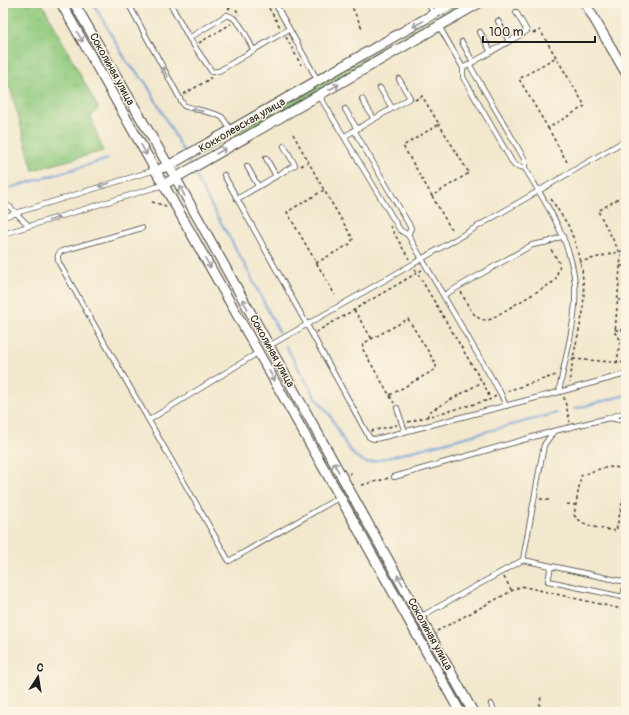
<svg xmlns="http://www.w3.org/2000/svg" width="629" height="715" font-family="Pangolin,sans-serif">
	<defs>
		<pattern id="grass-tufts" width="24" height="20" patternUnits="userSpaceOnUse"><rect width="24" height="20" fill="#91cb7f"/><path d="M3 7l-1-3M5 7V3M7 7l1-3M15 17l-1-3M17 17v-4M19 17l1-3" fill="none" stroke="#7cae6d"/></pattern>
	</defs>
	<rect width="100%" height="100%" fill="#fcf5e5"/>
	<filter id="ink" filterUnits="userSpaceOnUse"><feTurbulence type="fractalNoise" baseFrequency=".025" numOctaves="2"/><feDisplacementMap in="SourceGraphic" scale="8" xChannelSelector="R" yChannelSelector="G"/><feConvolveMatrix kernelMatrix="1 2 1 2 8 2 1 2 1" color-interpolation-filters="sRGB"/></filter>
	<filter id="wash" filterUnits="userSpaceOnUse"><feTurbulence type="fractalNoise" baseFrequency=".012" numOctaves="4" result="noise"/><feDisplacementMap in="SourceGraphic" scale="16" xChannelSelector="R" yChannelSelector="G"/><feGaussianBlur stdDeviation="0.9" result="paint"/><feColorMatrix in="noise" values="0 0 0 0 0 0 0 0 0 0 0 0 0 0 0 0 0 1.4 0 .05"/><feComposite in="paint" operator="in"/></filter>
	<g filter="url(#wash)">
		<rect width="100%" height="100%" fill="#f2e8cd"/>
		<g fill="url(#grass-tufts)" stroke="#56744e">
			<path d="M3,3H42L98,108L91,117L103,151L33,170L10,87L3,89Z"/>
			<path d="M460,3H470L286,109L284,104Z"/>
			<path d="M273,110L276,115L238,136L237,134L254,122Z"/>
		</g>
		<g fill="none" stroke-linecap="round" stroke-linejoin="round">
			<g stroke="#6e9ed8" stroke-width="2">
				<path d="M93,3L127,62L146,83L185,154"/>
				<path d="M187,158L191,167"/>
				<path d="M193,171L207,198L245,265L279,332"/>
				<path d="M3,190L108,159"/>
				<path d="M286,346L315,397L330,415L346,445L355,456L367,463L557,413"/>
				<path d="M574,409L626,395"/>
			</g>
		</g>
	</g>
	<g filter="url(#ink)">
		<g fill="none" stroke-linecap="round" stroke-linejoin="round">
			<defs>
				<g id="lane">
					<path d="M128,3L184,106L215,114L222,117L231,130"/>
					<path d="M170,3L189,38L212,72L219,71L289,29"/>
					<path d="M275,3L318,81"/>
					<path d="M428,3L434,14"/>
					<path d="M498,21L509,41"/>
					<path d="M439,26L463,68V77L514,165L525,168"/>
					<path d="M480,32L491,52"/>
					<path d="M189,38L227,15C240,18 247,38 253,49"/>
					<path d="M462,42L473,62"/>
					<path d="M469,64L525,160V168C545,202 568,236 574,275C580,312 565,355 559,392L626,374"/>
					<path d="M463,68L527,31L516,12"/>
					<path d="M380,88L392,108"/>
					<path d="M319,95L400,230L408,235L501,394L506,406"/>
					<path d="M362,99L374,119"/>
					<path d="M345,109L357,129"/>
					<path d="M354,130L411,228L408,235"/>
					<path d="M345,136L410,98L399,79"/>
					<path d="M266,158L276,176"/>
					<path d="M247,166L258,186"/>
					<path d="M224,175L369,437C374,441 378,438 384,437L559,392"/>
					<path d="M237,199L295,165L284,146"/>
					<path d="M3,203L10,207L29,226"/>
					<path d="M3,217L155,170"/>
					<path d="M142,228L62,251C57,254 57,257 59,263L229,561L340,497"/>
					<path d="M3,234L163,185"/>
					<path d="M444,295L532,245L548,242L563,236"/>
					<path d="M269,346L413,264L626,140"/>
					<path d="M397,408L405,432"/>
					<path d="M611,417L626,412"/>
					<path d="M149,420L259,352"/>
					<path d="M394,477L554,431L609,418L626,421"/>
					<path d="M523,560L544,445L554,431"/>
					<path d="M551,566L548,581L623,597L626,582"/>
					<path d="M420,617L523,560L626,582"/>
					<path d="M491,704L495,712"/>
				</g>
				<g id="street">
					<path d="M61,3L340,497L460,712"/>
					<path d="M74,3L175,177L473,712"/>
					<path d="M585,3L626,73"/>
					<path d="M162,168L168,166L453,3"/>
					<path d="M163,185L479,3"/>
				</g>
			</defs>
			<use href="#lane" stroke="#3c3b37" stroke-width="6"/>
			<use href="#street" stroke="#3c3b37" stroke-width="11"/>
			<g stroke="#3c3b37" stroke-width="1.5" stroke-dasharray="3 3" stroke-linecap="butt">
				<path d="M266,3L280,27"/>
				<path d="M350,3L363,30"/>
				<path d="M228,9L234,5L239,15"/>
				<path d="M533,33L540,30L585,106L548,128L519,79L556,57"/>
				<path d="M286,37L301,65"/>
				<path d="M199,43L231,24"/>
				<path d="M184,94L210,79V77"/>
				<path d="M415,100L422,96L439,124L403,146L432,196L469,173L439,124"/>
				<path d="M548,128L567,162"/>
				<path d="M293,134L324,190"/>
				<path d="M301,166L308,162"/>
				<path d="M432,196L451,229"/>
				<path d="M551,199L568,225L575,242L582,269L584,293L583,312L573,358L570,383"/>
				<path d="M152,202L166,206"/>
				<path d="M390,226L409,259"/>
				<path d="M579,262L626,250"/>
				<path d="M316,263L350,244L353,239L324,190L287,212L335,295"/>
				<path d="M620,266H626"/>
				<path d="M415,269L488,392L489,400L496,396"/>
				<path d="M461,292C467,303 475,325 491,319L555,281L560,264L550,248"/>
				<path d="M618,300H626"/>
				<path d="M354,310L372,339"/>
				<path d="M615,330H626"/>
				<path d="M316,332L422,270"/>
				<path d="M573,359L626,363"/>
				<path d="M617,363L620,339L615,333L621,255L598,211L626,194"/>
				<path d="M507,391L556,375"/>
				<path d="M390,395L436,369V364L408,319L364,343L362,347V348L394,403"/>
				<path d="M564,397L570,422"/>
				<path d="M427,417L429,412L482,382"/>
				<path d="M408,422L489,400"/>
				<path d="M371,431L397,425"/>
				<path d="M349,474L354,471"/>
				<path d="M626,476C623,459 591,471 581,476L574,515C585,528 601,528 616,531L626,486"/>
				<path d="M362,485L389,478"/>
				<path d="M540,499L549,500"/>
				<path d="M567,504L575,505"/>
				<path d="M504,577L512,591"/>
				<path d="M437,631L521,586L626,610"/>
				<path d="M538,712L541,697"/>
			</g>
			<use href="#lane" stroke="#fff" stroke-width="4.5"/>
			<use href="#street" stroke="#fff" stroke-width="9"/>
		</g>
		<defs><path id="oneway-shaft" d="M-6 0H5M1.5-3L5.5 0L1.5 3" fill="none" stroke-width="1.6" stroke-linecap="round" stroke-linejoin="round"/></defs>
		<g stroke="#999">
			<use href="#oneway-shaft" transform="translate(418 24) rotate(150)"/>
			<use href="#oneway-shaft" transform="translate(80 37) rotate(61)"/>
			<use href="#oneway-shaft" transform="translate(165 72) rotate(-119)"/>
			<use href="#oneway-shaft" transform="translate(334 87) rotate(-30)"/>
			<use href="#oneway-shaft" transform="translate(197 110) rotate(-167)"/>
			<use href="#oneway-shaft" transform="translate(144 150) rotate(61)"/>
			<use href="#oneway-shaft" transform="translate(221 151) rotate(-30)"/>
			<use href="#oneway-shaft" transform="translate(104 185) rotate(163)"/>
			<use href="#oneway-shaft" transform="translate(182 191) rotate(-119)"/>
			<use href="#oneway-shaft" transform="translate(54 219) rotate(-17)"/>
			<use href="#oneway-shaft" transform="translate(208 263) rotate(60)"/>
			<use href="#oneway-shaft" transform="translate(245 304) rotate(-119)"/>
			<use href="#oneway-shaft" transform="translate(272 376) rotate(61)"/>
			<use href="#oneway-shaft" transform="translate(336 467) rotate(-119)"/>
			<use href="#oneway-shaft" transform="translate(400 580) rotate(-119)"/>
		</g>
	</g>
	<g text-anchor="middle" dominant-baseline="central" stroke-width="3" stroke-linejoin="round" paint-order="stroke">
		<g font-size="11" fill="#1c1c1c" stroke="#fcf5e5">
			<text transform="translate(112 69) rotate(61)">Соколиная улица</text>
			<text transform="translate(242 125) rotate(-30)">Кокколевская улица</text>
			<text transform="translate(272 351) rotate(61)">Соколиная улица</text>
			<text transform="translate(430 634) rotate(61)">Соколиная улица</text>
		</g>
	</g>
	<rect width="629" height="715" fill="none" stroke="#fcf5e5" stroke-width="16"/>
	<g transform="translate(38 677) rotate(12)" stroke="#fcf5e5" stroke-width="3" paint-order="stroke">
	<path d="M0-3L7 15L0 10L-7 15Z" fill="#1c1c1c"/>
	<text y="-6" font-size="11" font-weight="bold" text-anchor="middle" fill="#1c1c1c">С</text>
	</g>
	<path d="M483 36v6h112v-6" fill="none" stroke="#1c1c1c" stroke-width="2"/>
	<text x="489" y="36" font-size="12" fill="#1c1c1c" stroke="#fcf5e5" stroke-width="3" paint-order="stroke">100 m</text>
</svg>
